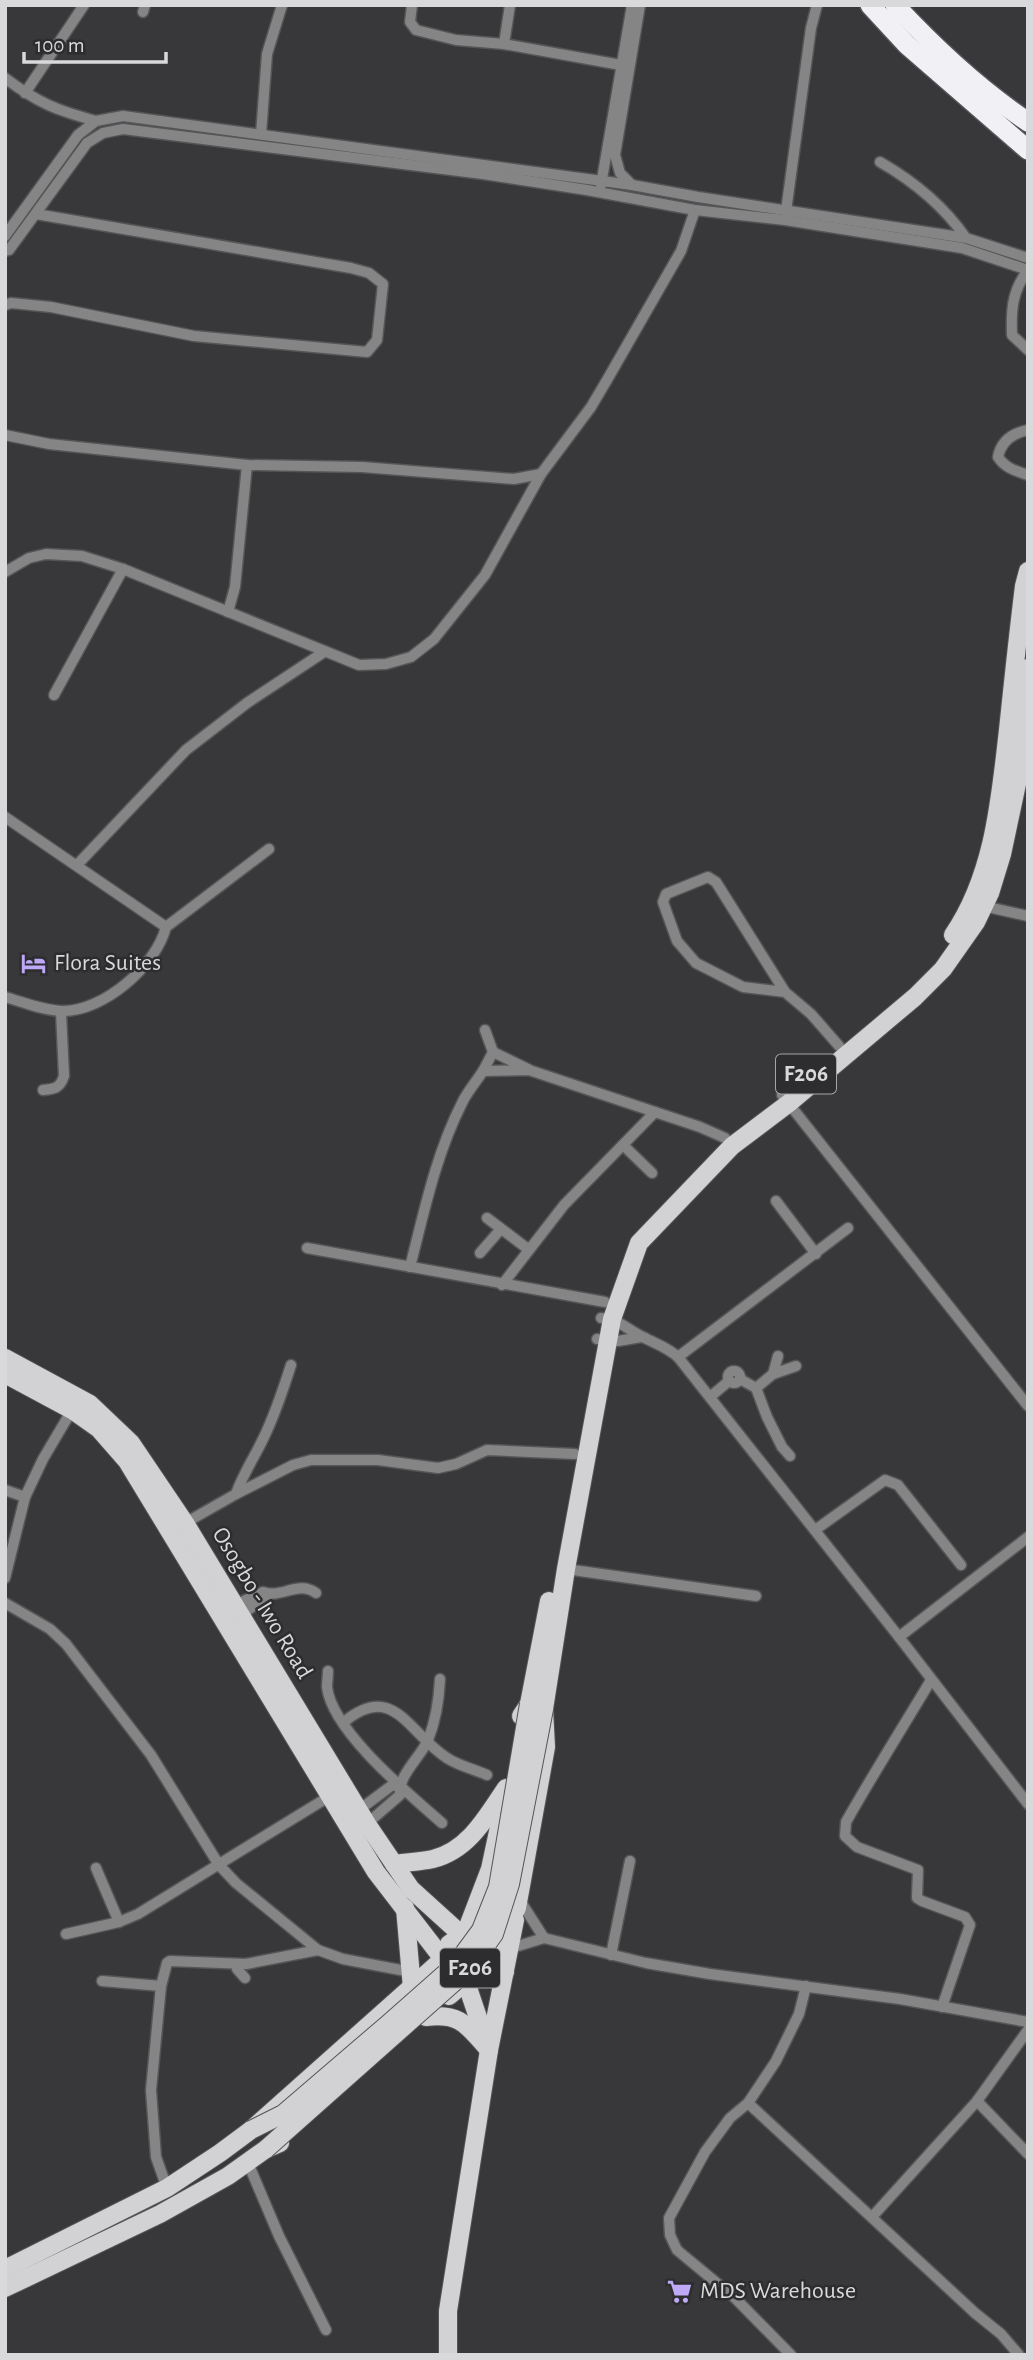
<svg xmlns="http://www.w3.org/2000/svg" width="1033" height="2360" font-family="'Alegreya Sans',sans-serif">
	<rect width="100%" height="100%" fill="#38373a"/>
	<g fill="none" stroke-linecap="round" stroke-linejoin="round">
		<defs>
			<g id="street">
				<path d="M412,5L410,22L416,30L456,40L504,44L621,65"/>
				<path d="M143,12L145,5"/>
				<path d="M504,44L510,5"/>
				<path d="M5,78C38,103 56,110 96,121"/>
				<path d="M25,93L84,5"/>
				<path d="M261,134L267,54L282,5"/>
				<path d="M880,162C915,182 943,205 966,238"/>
				<path d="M601,185L632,5"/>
				<path d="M632,185L620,173L615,155L640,5"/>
				<path d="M786,211L811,28L817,5"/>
				<path d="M5,236L78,135L96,121L123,116L632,185L698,197L966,238L1028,258"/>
				<path d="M5,251L9,250L87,143L103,133L123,129L483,174L587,190L695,210L785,220L962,248L1028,270"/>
				<path d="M1028,270C1012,291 1011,310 1012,335L1028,350"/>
				<path d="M5,305L11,303L51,307L194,336L367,352L377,340L383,284L369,273L351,268L36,214"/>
				<path d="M1028,430C1013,433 1001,441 998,457C1005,468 1016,471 1028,475"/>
				<path d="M5,435L49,444L247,465L362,467L514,479L541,474"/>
				<path d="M5,572L29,558L46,554L82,556L123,569L359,665L386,664L411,657L434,639L485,575L541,474L591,407L607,380L681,251L695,210"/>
				<path d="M228,612L235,587L247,465"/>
				<path d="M54,695L123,569"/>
				<path d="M5,817L166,927"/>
				<path d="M77,865L186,750L247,703L324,652"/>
				<path d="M979,905L1028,916"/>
				<path d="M785,992L743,987L696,963L677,941L663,902L666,894L708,877L716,882L785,992L811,1014L839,1046"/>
				<path d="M5,997C23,1002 44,1011 63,1011C104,1011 156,966 166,927L269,849"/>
				<path d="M493,1052L528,1069"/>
				<path d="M483,1071L493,1052L485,1030"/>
				<path d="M43,1090C55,1089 60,1088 64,1076L61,1012"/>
				<path d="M782,1095L1028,1406"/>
				<path d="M623,1145L652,1173"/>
				<path d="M776,1201L816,1254"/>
				<path d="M487,1218L528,1249"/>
				<path d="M307,1248L605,1302"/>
				<path d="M480,1253L500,1230"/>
				<path d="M410,1267C424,1212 436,1154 462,1103C467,1092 476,1082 483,1071L529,1070L700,1127L725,1138"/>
				<path d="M502,1285L564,1205L655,1112"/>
				<path d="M601,1318C619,1319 628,1330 643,1337C656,1344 667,1347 678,1357L899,1637L1028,1804"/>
				<path d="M597,1339L618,1341L641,1337"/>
				<path d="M678,1357L848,1228"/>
				<circle cx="734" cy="1377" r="6"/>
				<path d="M773,1374L778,1356"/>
				<path d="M740,1379L756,1388L767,1417L782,1447L790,1456"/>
				<path d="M756,1388L773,1374L796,1366"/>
				<path d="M710,1397L729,1381"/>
				<path d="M5,1490L25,1497"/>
				<path d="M236,1494C243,1474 254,1458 263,1439C275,1415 283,1390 291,1365"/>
				<path d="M185,1523L236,1494L293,1465L311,1460H378L438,1468L456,1464L487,1450L575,1454"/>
				<path d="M815,1530L885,1480L898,1485L961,1565"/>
				<path d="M566,1569L756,1596"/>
				<path d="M5,1578L25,1497L43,1459L72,1410"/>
				<path d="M5,1603L50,1629L66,1644L151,1755L219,1865L236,1883L318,1950L343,1959L411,1972"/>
				<path d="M235,1605L263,1592C281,1599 298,1580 316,1593"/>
				<path d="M241,1615L270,1594"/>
				<path d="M899,1637L1028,1537"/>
				<path d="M328,1671C328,1676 327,1682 327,1687C332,1731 409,1794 442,1823"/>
				<path d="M931,1680C903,1727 873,1774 846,1822L845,1836L857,1847L918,1870L917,1898L922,1901L965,1917L970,1925L942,2007"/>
				<path d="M344,1722C394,1681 408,1733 447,1758C459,1766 474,1769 487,1775"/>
				<path d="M355,1813L391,1786L399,1785"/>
				<path d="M363,1827L400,1795C398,1775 420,1758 428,1740C436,1720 439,1700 440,1679"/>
				<path d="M96,1868L119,1922"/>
				<path d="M519,1899L544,1938"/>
				<path d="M66,1934L119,1922L138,1914L330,1796"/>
				<path d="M508,1949L544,1938L646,1963L710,1974L900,1999L1028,2022"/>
				<path d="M611,1955L630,1861"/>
				<path d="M237,1964V1969L245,1978"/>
				<path d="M102,1981L161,1986"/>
				<path d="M977,2101L1028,2154"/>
				<path d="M748,2103L975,2313L1001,2334L1019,2355"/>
				<path d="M248,2163L279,2236L326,2330"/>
				<path d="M167,2188L156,2157L151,2090L161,1986L167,1963L170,1961L246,1964L318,1950"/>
				<path d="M872,2217L977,2101L1028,2030"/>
				<path d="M791,2355L735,2298L677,2250L670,2235L669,2218L705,2152L730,2118L748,2103L776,2061L799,2014L806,1986"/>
			</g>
			<g id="primary">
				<path d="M953,935C994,875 1000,800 1008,730C1013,682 1018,634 1024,586L1028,571"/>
				<path d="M5,1358L90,1404L131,1443L185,1523L367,1824L411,1889L464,1937"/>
				<path d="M5,1374L72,1410L99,1429L127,1461L376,1872L443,1959L450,1975L459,1980"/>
				<path d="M521,1716L529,1704L549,1601"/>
				<path d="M394,1864C407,1862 420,1862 433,1859C469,1850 487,1816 506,1788"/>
				<path d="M405,1908L412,1988"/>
				<path d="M464,1937L490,1869L500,1822"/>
				<path d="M466,1982L487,2044"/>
				<path d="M449,1996C454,1992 458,1988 463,1984C477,1975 489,1978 488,1955L517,1908L546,1747L544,1709L566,1569L612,1319L639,1243L732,1146L789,1103L915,997L943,969L976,922L990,893L1002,854L1018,779L1028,668"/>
				<path d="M426,2017C462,2013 467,2026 489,2050"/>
				<path d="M5,2269L167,2188L220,2153L251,2130L443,1959L449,1944L456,1939L470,1937L482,1943L488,1955L505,1972"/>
				<path d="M5,2288L160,2214L228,2176L266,2149L280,2143"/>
				<path d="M448,2355V2311L489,2050L515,1920"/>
			</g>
			<g id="highway">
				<path d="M870,5L907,45L1028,150"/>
				<path d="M895,5C935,48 979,89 1028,122"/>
			</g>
		</defs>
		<use href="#street" stroke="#555457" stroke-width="13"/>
		<use href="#primary" stroke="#555457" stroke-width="20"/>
		<use href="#highway" stroke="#555457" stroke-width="22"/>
		<use href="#street" stroke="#858586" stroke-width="10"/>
		<use href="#primary" stroke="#d2d2d5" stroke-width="18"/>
		<use href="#highway" stroke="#f1f0f4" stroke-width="19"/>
		<defs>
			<g id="primary-bridge">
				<path d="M251,2130L283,2114L388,2024L456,1964L481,1930L498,1887L529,1704"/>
				<path d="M266,2149L470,1968L494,1934L510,1884L544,1709"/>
			</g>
		</defs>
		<use href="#primary-bridge" stroke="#555457" stroke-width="20" stroke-linecap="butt"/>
		<use href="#primary-bridge" stroke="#d2d2d5" stroke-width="18"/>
	</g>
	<defs>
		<symbol id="hotel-bare" viewBox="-9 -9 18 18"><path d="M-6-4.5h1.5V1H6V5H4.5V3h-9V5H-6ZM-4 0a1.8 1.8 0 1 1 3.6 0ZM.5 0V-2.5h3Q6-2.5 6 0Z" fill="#bda9f5" stroke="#2d2d30" stroke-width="2.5" paint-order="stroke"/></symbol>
		<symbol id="supermarket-bare" viewBox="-9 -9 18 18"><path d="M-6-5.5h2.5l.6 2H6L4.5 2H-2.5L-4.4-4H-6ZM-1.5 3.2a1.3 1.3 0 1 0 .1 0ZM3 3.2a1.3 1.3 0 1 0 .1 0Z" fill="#bda9f5" stroke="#2d2d30" stroke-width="2.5" paint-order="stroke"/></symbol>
	</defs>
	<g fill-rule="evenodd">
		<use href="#hotel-bare" x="16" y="946" width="35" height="35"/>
		<use href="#supermarket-bare" x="662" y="2274" width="35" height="35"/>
	</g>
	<g text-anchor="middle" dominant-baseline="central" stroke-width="5" stroke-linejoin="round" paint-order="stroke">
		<g fill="#2d2d30" stroke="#a5a5a8" stroke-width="2">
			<rect x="776" y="1054.5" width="60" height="39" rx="5"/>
			<rect x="440" y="1948.5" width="60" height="39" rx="5"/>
		</g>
		<g font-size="23" font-weight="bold" fill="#d9d9db">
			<text x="806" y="1074">F206</text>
			<text x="470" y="1968">F206</text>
		</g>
		<g font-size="24" fill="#d9d9db" stroke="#2d2d30" text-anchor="start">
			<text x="54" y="963">Flora Suites</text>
			<text x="700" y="2291">MDS Warehouse</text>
		</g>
		<g font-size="24" fill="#d9d9db" stroke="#2d2d30">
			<text transform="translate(262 1603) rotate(59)">Osogbo - Iwo Road</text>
		</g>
	</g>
	<rect width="1033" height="2360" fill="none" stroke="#d9d9db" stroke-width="14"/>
	<path d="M24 52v10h142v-10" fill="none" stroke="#d9d9db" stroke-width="3.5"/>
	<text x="35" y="52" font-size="21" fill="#d9d9db" stroke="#2d2d30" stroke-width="5" paint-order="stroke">100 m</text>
</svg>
